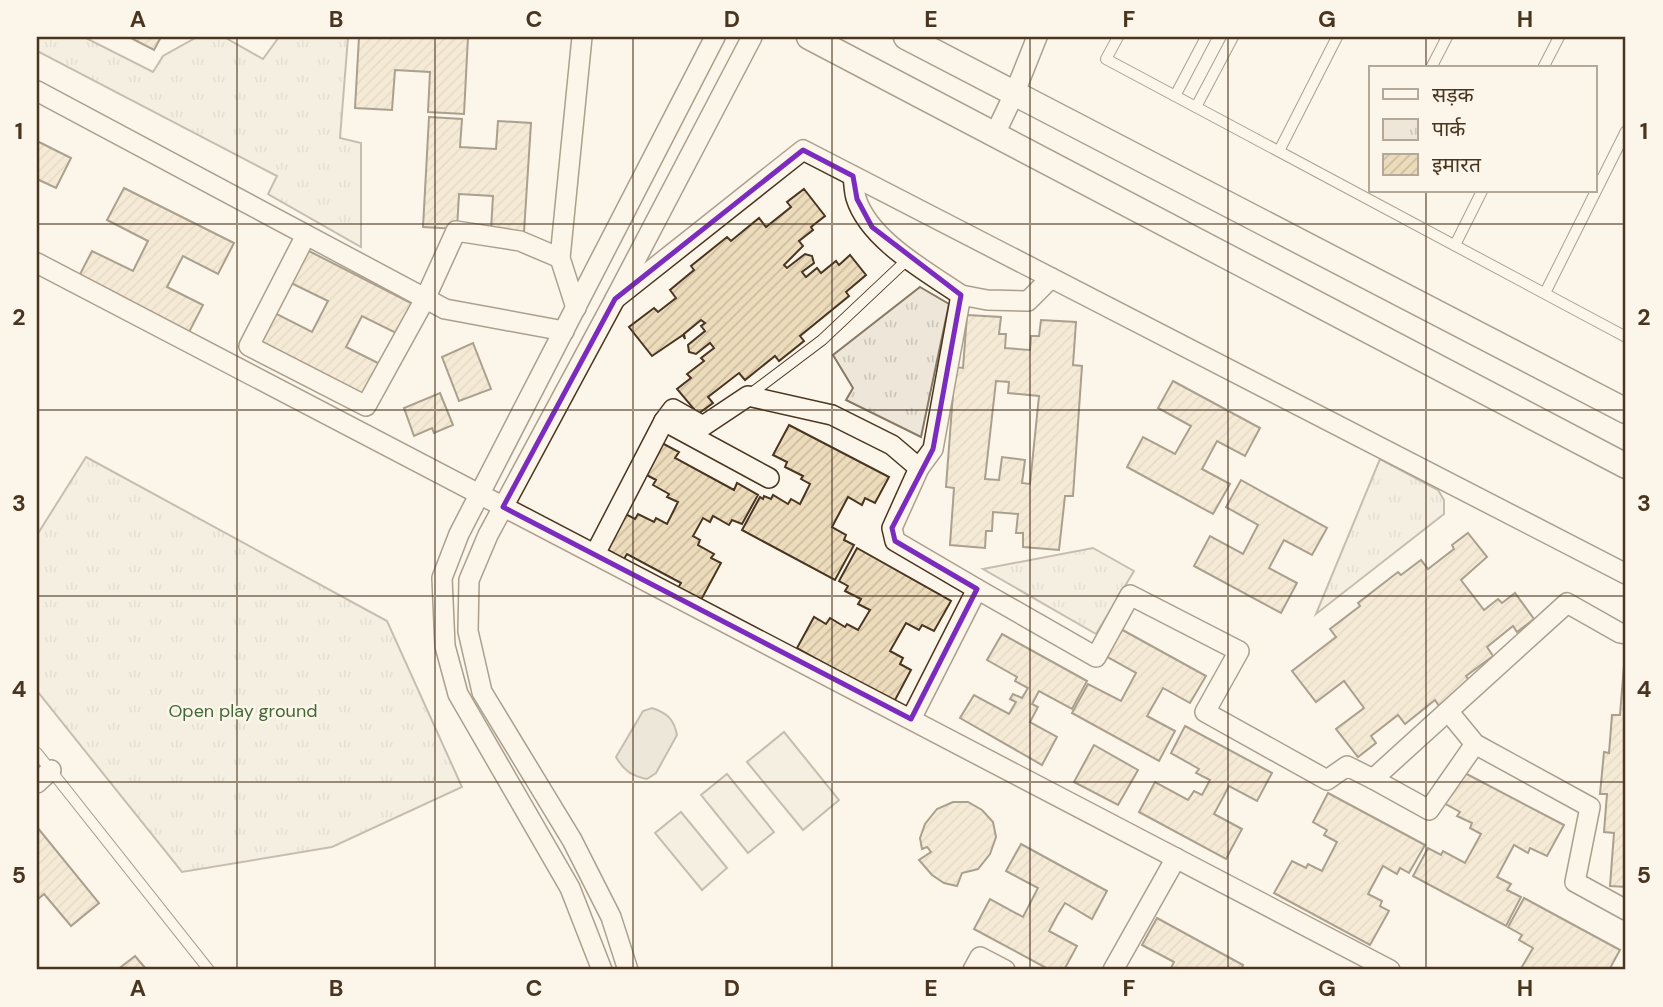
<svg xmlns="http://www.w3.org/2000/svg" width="1663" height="1007" font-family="'DM Sans','Noto Sans Devanagari',sans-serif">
	<defs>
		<pattern id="park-tufts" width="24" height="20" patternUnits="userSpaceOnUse" patternTransform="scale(1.75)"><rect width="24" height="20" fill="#ede6d9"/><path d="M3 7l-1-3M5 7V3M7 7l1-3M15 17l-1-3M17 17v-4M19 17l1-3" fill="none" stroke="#cdc6ba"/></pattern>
		<pattern id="building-hatch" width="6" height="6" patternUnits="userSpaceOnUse" patternTransform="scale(1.75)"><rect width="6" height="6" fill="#ecdcbc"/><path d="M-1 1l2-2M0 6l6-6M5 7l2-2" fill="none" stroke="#ccbda1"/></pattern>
	</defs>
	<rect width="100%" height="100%" fill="#fbf6e9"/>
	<g fill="#ede6d9" stroke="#887966" stroke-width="2">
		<path d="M784,732L839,800L803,830L747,762Z"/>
		<path d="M727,774L774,832L748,853L701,795Z"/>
		<path d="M681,812L727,868L702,890L655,833Z"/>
	</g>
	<g fill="url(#park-tufts)" stroke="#887966" stroke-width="2">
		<path d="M37,37H84L153,72L163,56L197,37H224L263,59L279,37H348L340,138L361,143V247L268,194L277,176L37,51Z"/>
		<path d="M920,287L949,304L921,437L846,400L853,388L833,355Z"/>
		<path d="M86,457L387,621L462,787L332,847L182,872L37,691V535Z"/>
		<path d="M1380,459L1438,490L1444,500V514L1316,614Z"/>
		<path d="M1093,548L1134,571L1096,634L983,569Z"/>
	</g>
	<path fill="#dcd4c6" stroke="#887966" stroke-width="2" d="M652,708C667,713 674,719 677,735L656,773L647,779C632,776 624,771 616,757L643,711Z"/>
	<g fill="url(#building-hatch)" stroke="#4a3520" stroke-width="2" fill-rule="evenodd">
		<path d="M129,37H161L154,50Z"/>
		<path d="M359,37H468L464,114L428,112L430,72L395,70L392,110L355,108Z"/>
		<path d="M429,117L462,119L460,147L496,149L498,121L531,123L524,232L491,230L493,196L459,194L457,229L423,227Z"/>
		<path d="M37,141L71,158L56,188L37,179Z"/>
		<path d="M124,188L234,243L218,274L183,256L167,287L203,305L185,340L75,284L92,251L133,271L148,241L107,220Z"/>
		<path d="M804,189L825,216L811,227L813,230L799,241L803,246L784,265L787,268L805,254L812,256L814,263L802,272L806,277L817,268L821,273L836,261L839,265L850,255L866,275L846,292L849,296L800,336L804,341L779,361L775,356L745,380L739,373L708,397L713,403L698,414L677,389L691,378L687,374L704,361L701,358L714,348L710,343L696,354L689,352L688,345L705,331L701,326L705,323L701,320L684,334L685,339L683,335L652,356L629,327L654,308L658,312L676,298L670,290L694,270L691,266L727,237L731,241L759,218L766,227L791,207L787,202Z"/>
		<path d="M303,248L413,304L398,334L362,316L346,347L382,365L364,401L254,345L271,311L312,332L328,301L287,281Z"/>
		<path d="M967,315L1001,317L999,334H1006L1005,348L1030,350L1031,336H1039L1041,320L1076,322L1073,365L1082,366L1073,496H1065L1059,550L1023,547V533H1016L1018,514L993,512L992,531H986L985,548L950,545L954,488L946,487L955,367L963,368ZM996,381L1009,382L1008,393L1039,396L1030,484L1022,483L1025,460L1002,457L999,480L985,479Z"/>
		<path d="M473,343L491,389L459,401L442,357Z"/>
		<path d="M1173,381L1260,428L1245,456L1217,441L1202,469L1230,484L1213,514L1127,467L1143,437L1175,454L1191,426L1158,408Z"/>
		<path d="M440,393L453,425L434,433L432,428L414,436L404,408Z"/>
		<path d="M789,425L889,477L875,503L865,498L862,505L848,497L832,527L846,535L844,540L854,545L835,580L742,530L760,497L763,499L764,496L771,499L773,495L788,504L791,499L800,504L810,484L801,479L803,476L785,467L787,462L773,455Z"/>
		<path d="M660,442L679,452L675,458L734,490L737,483L758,495L742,524L732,520L729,525L713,516L710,522L703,518L693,536L700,540L698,545L714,554L711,558L721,563L701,600L678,588L681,583L627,554L624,559L603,547L622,512L635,519L638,514L654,522L656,518L667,524L678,502L667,497L669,494L653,485L656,480L643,473Z"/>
		<path d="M1241,480L1327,528L1312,555L1284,540L1269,568L1297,583L1281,613L1194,566L1210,536L1243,554L1258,525L1226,507Z"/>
		<path d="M1468,533L1487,557L1461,580L1484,610L1498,599L1502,603L1515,593L1534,619L1517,632L1513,626L1487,647L1493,656L1466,676L1470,682L1439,706L1435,700L1405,724L1398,715L1371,736L1376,743L1358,757L1336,729L1364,708L1344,681L1316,702L1292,671L1336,637L1330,629L1360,606L1358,603L1398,572L1401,575L1421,560L1428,569L1454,549L1452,545Z"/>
		<path d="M857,548L951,601L934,631L922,625L919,630L906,623L890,651L903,658L900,664L911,670L894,702L797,648L814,617L826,624L830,618L845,627L847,624L858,630L870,610L858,604L861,599L845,591L848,586L839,581Z"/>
		<path d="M1119,628L1206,676L1190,703L1163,688L1147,716L1175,731L1159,761L1072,713L1088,684L1121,701L1136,673L1104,655Z"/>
		<path d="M1002,634L1087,681L1072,709L1039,691L1032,704L1038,707L1030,722L1057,737L1042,765L960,718L974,695L1009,714L1016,702L1010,699L1013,694L1022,698L1028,688L1015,681L1017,677L987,660Z"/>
		<path d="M1624,665H1626V887L1610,886L1614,833L1604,832L1607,794H1600L1604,752L1609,753L1612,715H1620Z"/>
		<path d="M1185,726L1272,773L1257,801L1229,786L1214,814L1242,829L1226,859L1139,812L1155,782L1188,800L1194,791L1202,795L1210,780L1196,773L1199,769L1171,753Z"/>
		<path d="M1094,745L1138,770L1118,805L1074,782Z"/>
		<path d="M1461,771L1564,825L1547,856L1530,848L1528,853L1514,845L1497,877L1511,884L1507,890L1521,897L1506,926L1413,876L1428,848L1441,855L1443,851L1465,863L1481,834L1470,828L1472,823L1457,816L1460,812L1444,803Z"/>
		<path d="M1328,793L1425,845L1409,873L1400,868L1397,874L1383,866L1368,894L1382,901L1380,906L1389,911L1370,945L1274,893L1292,861L1306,868L1308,864L1322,871L1337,842L1324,835L1327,830L1313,822Z"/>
		<path d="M953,802H968L982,810L993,822L996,837L990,854L978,869L962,873L957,886L944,883L932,875L919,860L931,852L927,847L922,849L920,838L925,824L937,809Z"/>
		<path d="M37,827L99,903L71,926L44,894L37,900Z"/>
		<path d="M1021,844L1107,891L1092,919L1065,903L1057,916L1049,931L1077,946L1064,970H1050L974,929L990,899L1023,917L1038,888L1006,871Z"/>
		<path d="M1524,898L1620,950L1609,970H1520L1533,948L1519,940L1522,935L1508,927Z"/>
		<path d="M1157,918L1243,965L1241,970H1170L1174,962L1142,945Z"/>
		<path d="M135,956L147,970H117Z"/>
	</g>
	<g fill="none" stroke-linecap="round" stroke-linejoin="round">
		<defs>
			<g id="service">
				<path d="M1118,37L1106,59L1626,337"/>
				<path d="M1431,68L1447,37"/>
				<path d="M1543,68L1559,37"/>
				<path d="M1175,96L1206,37"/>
				<path d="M1196,107L1233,37"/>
				<path d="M1279,151L1337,37"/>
				<path d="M1455,245L1482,191"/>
				<path d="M1545,293L1626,131"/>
				<path d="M749,395L822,340L908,259"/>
				<path d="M37,753L209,970"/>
			</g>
			<g id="minor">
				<path d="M37,91L445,309L564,331"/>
				<path d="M995,134L1015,92L1037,37"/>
				<path d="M853,176C854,183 854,191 856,198C869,240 926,271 961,295"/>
				<path d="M306,235L249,346L366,406L425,299L456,231L520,241L560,258"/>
				<path d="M37,263L1390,970"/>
				<path d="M615,299L803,150L1626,574"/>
				<path d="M576,308L560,258L582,37"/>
				<path d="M664,421L769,478"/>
				<path d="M919,468L933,449L961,295L987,300L1028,301L1051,278"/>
				<path d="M595,554L664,421L673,409L703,426L748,396L832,415L892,445L919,468L892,528L895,541L977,589L911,719"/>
				<path d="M977,589L1096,657L1130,595L1239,651L1205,712L1327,780L1347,766L1373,779L1567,603L1620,633L1626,634"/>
				<path d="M1448,711L1475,744L1590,807L1575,882L1626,910"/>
				<path d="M1373,779L1429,810L1475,744"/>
				<path d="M37,783L51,770"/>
				<path d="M602,970L570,888L458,694L445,646L442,578L459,534L715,37"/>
				<path d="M628,970L611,917L572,840L482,692L468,631L469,580L488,535L615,299L752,37"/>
				<path d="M973,970L980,957L1005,970"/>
				<path d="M1113,970L1176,858"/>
			</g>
			<g id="tertiary">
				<path d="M809,37L1626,466"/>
				<path d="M906,37L1626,411"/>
			</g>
		</defs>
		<use href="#service" stroke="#4a3520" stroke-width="12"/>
		<use href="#minor" stroke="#4a3520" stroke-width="22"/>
		<use href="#tertiary" stroke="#4a3520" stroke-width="27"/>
		<use href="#service" stroke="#fbf6e9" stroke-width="10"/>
		<use href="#minor" stroke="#fbf6e9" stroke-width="19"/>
		<use href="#tertiary" stroke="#fbf6e9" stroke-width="24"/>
	</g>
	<path d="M0 0H1663V1007H0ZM803,150L853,176L857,199L872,227L961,295L933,449L892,528L895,541L977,589L911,719L503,507L615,299Z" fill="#fbf6e9" fill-opacity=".55" fill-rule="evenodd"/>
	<path fill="none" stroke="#7b2cbf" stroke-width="5" stroke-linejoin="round" d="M803,150L853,176L857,199L872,227L961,295L933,449L892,528L895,541L977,589L911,719L503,507L615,299Z"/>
	<path fill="none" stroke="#4a3520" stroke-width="2" stroke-opacity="0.55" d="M237,37V970M435,37V970M633,37V970M832,37V970M1030,37V970M1228,37V970M1426,37V68M1426,191V970M37,224H1626M37,410H1626M37,596H1626M37,782H1626"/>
	<g text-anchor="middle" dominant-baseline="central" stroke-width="5" stroke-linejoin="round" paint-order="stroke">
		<g font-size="18" fill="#436837" stroke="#fbf6e9">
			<text x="243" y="711">Open play ground</text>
		</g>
	</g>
	<rect width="1663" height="1007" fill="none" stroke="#fbf6e9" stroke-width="77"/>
	<rect x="1369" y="66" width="228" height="126" fill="#fbf6e9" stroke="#b4a999" stroke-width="2"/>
	<rect x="1383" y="89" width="35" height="10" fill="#fbf6e9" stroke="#b4a999" stroke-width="2"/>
	<text x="1432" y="102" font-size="21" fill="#4a3520">सड़क</text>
	<rect x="1383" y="119" width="35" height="21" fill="url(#park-tufts)" stroke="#b4a999" stroke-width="2"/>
	<text x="1432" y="136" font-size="21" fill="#4a3520">पार्क</text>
	<rect x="1383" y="154" width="35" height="21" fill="url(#building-hatch)" stroke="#b4a999" stroke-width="2"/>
	<text x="1432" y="172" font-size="21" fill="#4a3520">इमारत</text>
	<rect x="38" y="38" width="1586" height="930" fill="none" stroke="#4a3520" stroke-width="2.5"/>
	<g font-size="23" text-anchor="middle" font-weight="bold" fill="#4a3520">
		<text x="138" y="27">A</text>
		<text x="336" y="27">B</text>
		<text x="534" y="27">C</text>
		<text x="732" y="27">D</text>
		<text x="931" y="27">E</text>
		<text x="1129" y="27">F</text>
		<text x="1327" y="27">G</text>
		<text x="1525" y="27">H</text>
		<text x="19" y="139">1</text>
		<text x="1644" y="139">1</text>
		<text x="19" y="325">2</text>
		<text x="1644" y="325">2</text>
		<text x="19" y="511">3</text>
		<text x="1644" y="511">3</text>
		<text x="19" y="697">4</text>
		<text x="1644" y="697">4</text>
		<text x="19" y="883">5</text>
		<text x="1644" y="883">5</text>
		<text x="138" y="996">A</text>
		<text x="336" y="996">B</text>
		<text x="534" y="996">C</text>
		<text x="732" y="996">D</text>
		<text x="931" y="996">E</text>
		<text x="1129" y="996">F</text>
		<text x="1327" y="996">G</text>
		<text x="1525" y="996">H</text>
	</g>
</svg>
